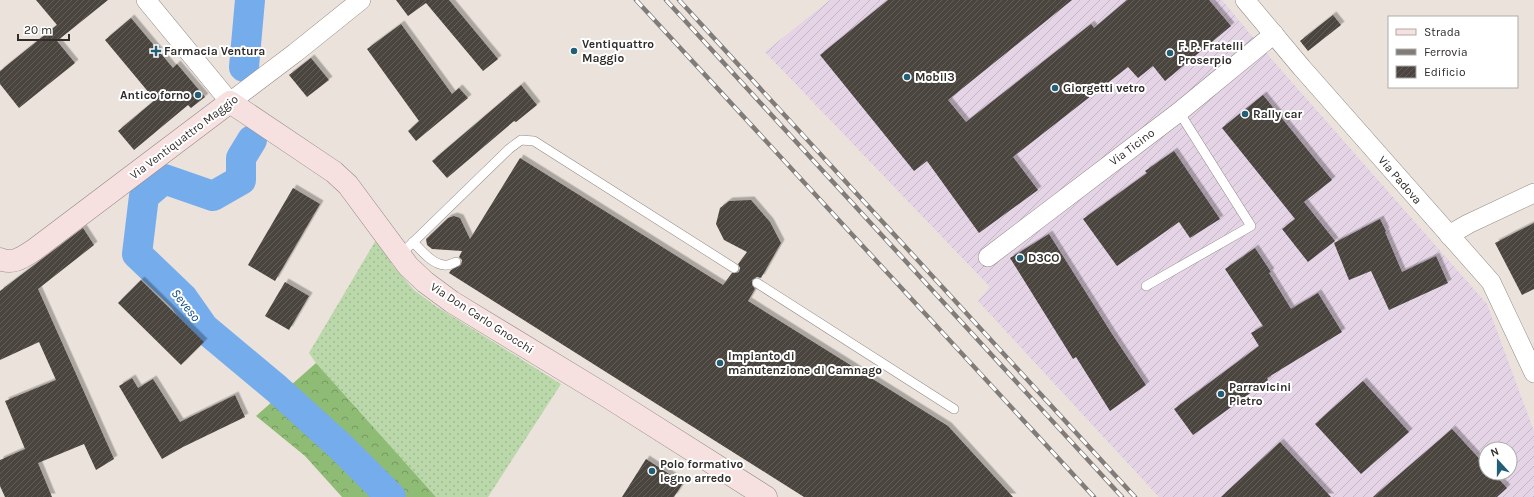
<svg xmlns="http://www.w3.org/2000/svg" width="1534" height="497" font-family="Karla,sans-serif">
	<defs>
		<pattern id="industrial-furrows" width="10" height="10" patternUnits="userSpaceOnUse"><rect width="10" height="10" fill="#e5d4e5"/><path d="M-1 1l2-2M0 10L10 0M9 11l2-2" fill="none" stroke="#c5b6c5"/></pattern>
		<pattern id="grass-dots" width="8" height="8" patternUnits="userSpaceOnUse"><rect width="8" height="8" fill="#bad8aa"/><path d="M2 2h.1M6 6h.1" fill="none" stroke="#a0ba92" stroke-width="1.8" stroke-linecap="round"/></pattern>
		<pattern id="forest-crowns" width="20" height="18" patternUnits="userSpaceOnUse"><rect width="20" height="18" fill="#8fbc75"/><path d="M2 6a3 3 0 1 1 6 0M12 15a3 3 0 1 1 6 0" fill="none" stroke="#759960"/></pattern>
		<pattern id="building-hatch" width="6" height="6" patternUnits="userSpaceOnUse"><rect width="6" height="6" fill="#4b4440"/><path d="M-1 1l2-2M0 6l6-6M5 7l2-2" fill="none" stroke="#635d59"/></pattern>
		<filter id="shadow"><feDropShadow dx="3.5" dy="-3.5" stdDeviation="0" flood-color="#0004"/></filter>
	</defs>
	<rect width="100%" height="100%" fill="#ebe2dc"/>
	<path fill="url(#industrial-furrows)" fill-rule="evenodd" d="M830,0H1222L1261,47L1487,304L1534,431V497H1159L978,301L990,287L765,52ZM1486,449H1510V473H1486Z"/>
	<path fill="url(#grass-dots)" d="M376,240L393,266L414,290L437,307L561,384L488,497H436L316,363L309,353Z"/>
	<path fill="url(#forest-crowns)" d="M316,363L436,497H342L305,456L256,416Z"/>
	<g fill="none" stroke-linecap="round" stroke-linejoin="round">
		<g stroke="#75aceb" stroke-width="30">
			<path d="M244,67L250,0"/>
			<path d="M252,140L241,158V180L213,196L164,179L144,196L137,254L183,298L204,328L277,389L341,447L391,497"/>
		</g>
	</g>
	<g fill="url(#building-hatch)" filter="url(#shadow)">
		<path d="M36,0H108L57,41L75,63L19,108L0,84V71L57,25Z"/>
		<path d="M396,0H449L498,59L483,71L426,3L408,16Z"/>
		<path d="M888,0H1072L948,100L966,122L1091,24L1094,28L1127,0H1209L1231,26L1165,81L1153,66L1138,78L1128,67L1013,157L1038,190L979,233L927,161L914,171L820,55Z"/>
		<path d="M1333,15L1341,25L1308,51L1300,41Z"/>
		<path d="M131,18L173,68L177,64L205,97L191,108L188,105L134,150L118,131L155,100L105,40Z"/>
		<path d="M401,24L452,94L459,88L468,98L416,141L408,131L419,121L367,49Z"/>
		<path d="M311,58L329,80L307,97L289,75Z"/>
		<path d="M521,85L537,105L516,122L514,121L447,178L432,161Z"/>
		<path d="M1263,95L1332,180L1304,202L1335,241L1308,262L1282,229L1295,219L1222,128Z"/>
		<path d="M1174,151L1220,219L1190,238L1179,222L1117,266L1083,219L1147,173L1145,171Z"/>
		<path d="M520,158L723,285L732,273H736L739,272L740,268L738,264L747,252L724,240L716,224L720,208L729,201L751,200L770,222L781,243L761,278L757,277L752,280V285L755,289L748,301L948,426L1013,497H804L449,273L451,270L461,265L462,260L459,257L462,251L432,249L427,245L426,239L448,218L454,216L460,218L470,239Z"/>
		<path d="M293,188L320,204L275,281L248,265Z"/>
		<path d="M1380,219L1386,231L1385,232L1402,272L1436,256L1448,283L1389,310L1371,271L1349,280L1334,243Z"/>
		<path d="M1534,223V289L1522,295L1495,243Z"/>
		<path d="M83,228L94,245L38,289L114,459L96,470L84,444L38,463L52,497H5L0,486V460L25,449L5,401L56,380L39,342L0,360V291Z"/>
		<path d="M1049,234L1112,334L1146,385L1110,411L1076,357L1073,359L1010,258Z"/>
		<path d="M1255,248L1271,272L1269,273L1291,309L1318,293L1342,332L1267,378L1268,380L1193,435L1174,409L1259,346L1251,333L1263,326L1225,269Z"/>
		<path d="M141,280L204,342L181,365L118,303Z"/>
		<path d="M285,282L309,296L289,330L265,316Z"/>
		<path d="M132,378L138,388L153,379L180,422L235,395L245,417L183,447L162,459L119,386Z"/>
		<path d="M1363,381L1409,432L1361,474L1315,424Z"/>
		<path d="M1452,429L1486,466V473H1493L1507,488L1497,497H1373Z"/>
		<path d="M1280,442L1331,497H1221Z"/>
		<path d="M646,459L683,483L674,497H622Z"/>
	</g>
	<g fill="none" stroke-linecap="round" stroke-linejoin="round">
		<defs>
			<g id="lane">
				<path d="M413,242C421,250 432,264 444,265C448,266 453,263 456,262"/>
				<path d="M400,255L509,149L521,140L534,141L734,268"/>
				<path d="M757,283L954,409"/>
				<path d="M1146,286L1251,226L1179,112"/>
			</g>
			<g id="street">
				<path d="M146,0L230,102L295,53L361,0"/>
				<path d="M1245,0L1302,68L1491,282L1534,373"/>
				<path d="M1449,235L1468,224L1534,193"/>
				<path d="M988,257L1179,112L1274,34"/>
			</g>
			<path id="secondary" d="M0,259C13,265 23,257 34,250L230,102L334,172L348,185L408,266L425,282L452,302L605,395L766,497"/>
		</defs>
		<use href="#lane" stroke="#918984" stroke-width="10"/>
		<use href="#street" stroke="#918984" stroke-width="20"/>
		<use href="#secondary" stroke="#918984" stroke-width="23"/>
		<use href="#lane" stroke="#fff" stroke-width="9"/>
		<use href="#street" stroke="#fff" stroke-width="19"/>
		<use href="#secondary" stroke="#f7e0e0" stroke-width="22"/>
		<defs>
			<g id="rail">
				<path d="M636,0L1094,497"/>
				<path d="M666,0L1122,497"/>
				<path d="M679,0L1135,497"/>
			</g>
		</defs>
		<use href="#rail" stroke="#817c78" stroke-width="4.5"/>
		<use href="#rail" stroke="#fff" stroke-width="3" stroke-dasharray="9" stroke-linecap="butt"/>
	</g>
	<g fill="#225f76" stroke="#fff" stroke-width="1.5">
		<path d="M154 45h4v4h4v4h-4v4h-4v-4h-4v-4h4z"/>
		<circle cx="574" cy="51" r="4"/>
		<circle cx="1170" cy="53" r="4"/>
		<circle cx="907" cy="77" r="4"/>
		<circle cx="1055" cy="88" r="4"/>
		<circle cx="198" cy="95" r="4"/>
		<circle cx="1245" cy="114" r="4"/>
		<circle cx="1020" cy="258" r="4"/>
		<circle cx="720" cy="363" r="4"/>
		<circle cx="1221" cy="394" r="4"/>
		<circle cx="652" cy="471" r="4"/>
	</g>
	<g text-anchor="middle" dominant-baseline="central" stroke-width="4" stroke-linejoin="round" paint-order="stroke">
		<g font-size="12" font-weight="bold" fill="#302d2b" stroke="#fff" text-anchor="start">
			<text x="582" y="44">Ventiquattro<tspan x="582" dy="14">Maggio</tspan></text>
			<text x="1178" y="46">F. P. Fratelli<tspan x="1178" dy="14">Proserpio</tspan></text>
			<text x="164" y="51">Farmacia Ventura</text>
			<text x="915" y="77">Mobil3</text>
			<text x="1063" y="88">Giorgetti vetro</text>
			<text x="190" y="95" text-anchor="end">Antico forno</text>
			<text x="1253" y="114">Rally car</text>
			<text x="1028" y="258">D3CO</text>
			<text x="728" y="356">Impianto di<tspan x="728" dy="14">manutenzione di Camnago</tspan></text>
			<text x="1229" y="387">Parravicini<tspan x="1229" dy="14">Pietro</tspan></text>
			<text x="660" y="464">Polo formativo<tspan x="660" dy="14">legno arredo</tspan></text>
		</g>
		<g font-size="12" fill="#302d2b" stroke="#fff">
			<text transform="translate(184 137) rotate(-37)">Via Ventiquattro Maggio</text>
			<text transform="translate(1132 147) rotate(-37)">Via Ticino</text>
			<text transform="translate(1400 180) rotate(49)">Via Padova</text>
			<text transform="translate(482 318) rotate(33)">Via Don Carlo Gnocchi</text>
		</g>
		<g font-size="13" font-style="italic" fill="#104a82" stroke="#fff">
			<text transform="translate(186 305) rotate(51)">Seveso</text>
		</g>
	</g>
	<rect x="1388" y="16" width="130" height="72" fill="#ffffff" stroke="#acabaa"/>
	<rect x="1396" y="29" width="20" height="6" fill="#f7e0e0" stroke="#acabaa"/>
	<text x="1424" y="36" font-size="12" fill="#302d2b">Strada</text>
	<rect x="1396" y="49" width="20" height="6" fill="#817c78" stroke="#acabaa"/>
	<text x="1424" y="56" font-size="12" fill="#302d2b">Ferrovia</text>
	<rect x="1396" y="66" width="20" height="12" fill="url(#building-hatch)" stroke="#acabaa"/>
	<text x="1424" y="76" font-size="12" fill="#302d2b">Edificio</text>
	<g transform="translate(1498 461) rotate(339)"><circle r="19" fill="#ffffff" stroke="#acabaa"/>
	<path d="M0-3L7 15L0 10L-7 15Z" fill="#225f76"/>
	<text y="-6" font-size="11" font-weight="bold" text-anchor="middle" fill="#302d2b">N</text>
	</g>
	<path d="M18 34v6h51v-6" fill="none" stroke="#302d2b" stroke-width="2"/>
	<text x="24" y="34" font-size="12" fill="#302d2b" stroke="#ffffff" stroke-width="3" paint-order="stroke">20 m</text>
</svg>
